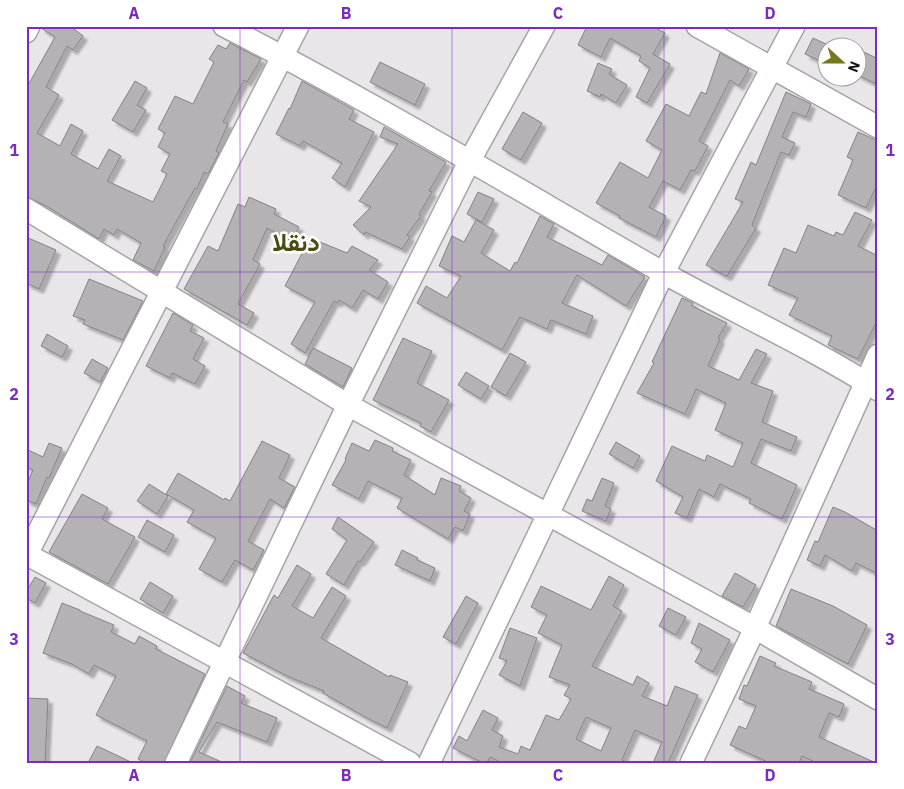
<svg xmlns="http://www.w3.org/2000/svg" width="904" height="789" font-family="'IBM Plex Sans',Vazirmatn,sans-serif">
	<defs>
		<filter id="shadow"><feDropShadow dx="4.5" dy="4.5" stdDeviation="1" flood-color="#0004"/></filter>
	</defs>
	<rect width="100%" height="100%" fill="#e9e6ea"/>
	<g fill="#b5b2b5" stroke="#848285" fill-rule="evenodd" filter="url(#shadow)">
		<path d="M41,26H70L83,36L73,50L67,46L46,87L59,95L37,133L60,146L71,124L83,131L71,154L98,169L109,149L121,156L107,181L153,202L167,174L161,171L170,154L158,147L165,133L158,129L175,96L193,104L214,62L209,59L218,45L226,49L230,43L261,59L247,82L244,80L223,122L228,124L216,151L219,153L208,174L204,172L197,189L195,188L163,246L165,247L154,271L133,260L141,243L117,229L114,235L104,229L99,239L48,207L26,196V89L55,37L41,28Z"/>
		<path d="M587,26H652L665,33L653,54L670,64L647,103L636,97L650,68L639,61L641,56L610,38L601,57L578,45Z"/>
		<path d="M813,38L828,45L820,61L805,54Z"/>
		<path d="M856,48L878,59V85L856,74Z"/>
		<path d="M720,53L749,69L739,86L730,80L699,141L708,146L695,171L691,170L680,190L663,181L649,207L666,216L656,237L619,218L620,216L596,203L620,162L648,178L662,150L646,141L666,104L689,116L701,92L706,94Z"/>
		<path d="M380,62L425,84L415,105L370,82Z"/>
		<path d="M598,63L612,69L609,74L627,85L616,103L601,94L600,97L587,91Z"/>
		<path d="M135,81L147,88L137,105L146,110L133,132L112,120Z"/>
		<path d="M302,81L354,110L349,119L374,132L345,187L332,178L342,163L303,141L300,146L276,134L289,108L290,109Z"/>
		<path d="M786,92L811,104L806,117L793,112L782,137L795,143L789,155L781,152L752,225L756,228L727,276L724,275L706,265L743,202L735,199L751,162L756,165Z"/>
		<path d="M523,112L542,123L521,160L502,149Z"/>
		<path d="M384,127L446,162L429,191L432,192L419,214L421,216L407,235L410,237L402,249L365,232L364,235L353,225L371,207L359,201L398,144L380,137Z"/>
		<path d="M858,132L878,141V183L866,208L838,195L853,160L847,157Z"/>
		<path d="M478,192L494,199L482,222L467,214Z"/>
		<path d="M249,197L276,209L274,214L299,227L291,241L267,228L253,260L260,264L238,304L254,313L247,325L184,289L208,246L218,251L238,204L245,207Z"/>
		<path d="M855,212L872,220L858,246L878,256V319L858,359L828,345L832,336L789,315L798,298L768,285L784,248L796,253L808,225L834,236L836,232L843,235Z"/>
		<path d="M540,216L554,224L547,237L602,265L608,255L645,277L626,306L577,275L562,303L593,316L586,334L551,320L547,329L520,317L502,350L417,303L426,286L447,298L461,276L439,266L452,236L464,242L476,220L494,230L481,253L510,271L515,262L517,263Z"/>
		<path d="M26,237L56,250L39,289L26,283Z"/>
		<path d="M310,238L347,253L352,246L378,260L369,270L388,282L378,299L363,290L352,308L339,300L337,303L334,301L305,353L291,344L315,302L285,286Z"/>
		<path d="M89,279L143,301L123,340L83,324L85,320L73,316Z"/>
		<path d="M682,298L693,303L692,306L727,323L718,338L720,339L708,366L739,380L756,349L767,354L751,383L773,391L762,422L797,437L791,451L761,439L751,463L797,485L782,519L749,503L751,499L720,484L714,497L699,489L687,518L675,513L683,497L656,481L672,446L705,461L707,455L733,467L743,443L715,430L726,403L696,389L685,414L637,393L654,363L652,362Z"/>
		<path d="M173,313L193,325L190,331L204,338L193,359L205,366L195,384L172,373L170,378L146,366Z"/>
		<path d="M47,334L68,346L62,357L41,346Z"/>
		<path d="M403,338L432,351L417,383L449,400L431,432L420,426L421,423L373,400Z"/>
		<path d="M313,348L352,368L343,387L305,364Z"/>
		<path d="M510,353L526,362L506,396L491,387Z"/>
		<path d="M92,359L108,368L100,382L84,373Z"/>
		<path d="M466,372L489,386L481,399L458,385Z"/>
		<path d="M375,440L393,448L392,451L411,460L404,475L435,495L441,478L461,486L459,491L471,498L464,511L470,514L463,531L455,527L448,539L397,508L402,498L368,481L359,499L332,485L346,460L345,459L352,443L369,451Z"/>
		<path d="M262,441L290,455L279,478L295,487L284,508L270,499L248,541L264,550L253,570L235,560L222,582L199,569L216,538L187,522L194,510L166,494L178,473L224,500L225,498L230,501Z"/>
		<path d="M616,442L640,456L633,468L609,454Z"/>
		<path d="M49,443L62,448L49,478L47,477L36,504L26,500V486L33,470L26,467V449L43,457Z"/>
		<path d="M602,478L614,483L605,506L611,509L606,521L582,511L587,499L592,501Z"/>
		<path d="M149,484L168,496L157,514L137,501Z"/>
		<path d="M82,494L108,508L102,519L135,537L108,584L49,552Z"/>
		<path d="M833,507L845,512L878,531V574L856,563L852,571L825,555L820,566L807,560L815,541L818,542Z"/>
		<path d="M338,517L374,542L360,562L358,561L344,585L326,574L347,540L332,529Z"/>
		<path d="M147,520L174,535L165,552L138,537Z"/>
		<path d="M402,550L418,558L417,560L435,568L430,581L395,565Z"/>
		<path d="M297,565L311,574L292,606L313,618L332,587L346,596L321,638L389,677L390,675L408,682L387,728L367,718L323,693L324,691L287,676L243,653L274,595L278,598Z"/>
		<path d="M735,573L756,585L743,607L722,596Z"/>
		<path d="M609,576L624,585L613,606L622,611L592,666L633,685L637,676L649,683L642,696L667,706L675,686L698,695L668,763H653L662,742L635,730L622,760L628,763H502L490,757L487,763H483L453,748L459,736L467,741L483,710L498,718L492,730L503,736L499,747L518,754L521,746L530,750L546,715L559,720L571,699L564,695L570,685L549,677L562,645L538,633L547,615L531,607L541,586L591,610ZM586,717L611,728L601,751L576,739Z"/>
		<path d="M35,577L46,583L35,603L26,598V592Z"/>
		<path d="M150,582L173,596L163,613L140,599Z"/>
		<path d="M791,589L833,606L867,625L848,664L776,626Z"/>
		<path d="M466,596L478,603L456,644L443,637Z"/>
		<path d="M62,603L80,610V611L114,625L111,632L135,644L139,636L157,646L156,649L205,674L164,763H146L138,759L147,741L96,715L116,676L94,665L89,674L72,664L43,653Z"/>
		<path d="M668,608L686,617L676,635L659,626Z"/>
		<path d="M699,623L730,640L713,672L695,662L702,649L691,643Z"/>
		<path d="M510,628L537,638L520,686L499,675L507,661L499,658Z"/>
		<path d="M760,656L776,663L774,666L812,682L809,689L844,704L839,717L829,713L819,737L876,763H817L802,756L799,763H770L730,745L739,726L746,729L756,706L739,699L744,685L747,686Z"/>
		<path d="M227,686L245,696L241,703L277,718L267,742L217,722L199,752L224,763H190Z"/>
		<path d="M26,698L48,699L45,763H26Z"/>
		<path d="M97,746L133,763H88Z"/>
	</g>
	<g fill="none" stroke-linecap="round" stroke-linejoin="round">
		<defs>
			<g id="minor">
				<path d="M224,26C373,102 517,189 662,272C733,312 809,346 878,390"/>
				<path d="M697,26L878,127"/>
				<path d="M26,32L29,26"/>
				<path d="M26,209L348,405L755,628L878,699"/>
				<path d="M26,554L410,763"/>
				<path d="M26,556L298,26"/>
				<path d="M176,763L348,405L470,160L544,26"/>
				<path d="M429,763L664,272L794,26"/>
				<path d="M691,763L755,628L878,355"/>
			</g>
		</defs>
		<use href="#minor" stroke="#a6a4a7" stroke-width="24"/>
		<use href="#minor" stroke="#fff" stroke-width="21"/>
	</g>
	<path fill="none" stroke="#7b2cbf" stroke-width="1" stroke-opacity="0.55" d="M240,26V763M452,26V763M664,26V763M26,272H878M26,517H878"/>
	<g text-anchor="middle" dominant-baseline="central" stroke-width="5" stroke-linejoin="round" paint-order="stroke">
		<g font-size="25" font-weight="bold" fill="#4c4b0d" stroke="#fff">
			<text x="296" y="241">دنقلا</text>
		</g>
	</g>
	<rect width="904" height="789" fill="none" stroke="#ffffff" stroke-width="55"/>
	<g transform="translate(842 62) rotate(111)"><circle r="24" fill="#ffffff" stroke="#a09fa0"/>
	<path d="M0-4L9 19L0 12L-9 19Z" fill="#78771d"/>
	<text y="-8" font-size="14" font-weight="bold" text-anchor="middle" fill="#111011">N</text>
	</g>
	<rect x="28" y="28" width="848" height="734" fill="none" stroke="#7b2cbf" stroke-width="2"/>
	<g font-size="16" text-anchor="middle" font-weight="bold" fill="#7b2cbf">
		<text x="134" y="19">A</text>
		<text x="346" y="19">B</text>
		<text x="558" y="19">C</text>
		<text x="770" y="19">D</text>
		<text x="14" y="156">1</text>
		<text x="890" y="156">1</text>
		<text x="14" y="400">2</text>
		<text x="890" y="400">2</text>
		<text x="14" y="645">3</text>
		<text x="890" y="645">3</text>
		<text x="134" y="781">A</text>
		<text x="346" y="781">B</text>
		<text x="558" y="781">C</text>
		<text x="770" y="781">D</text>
	</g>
</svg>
